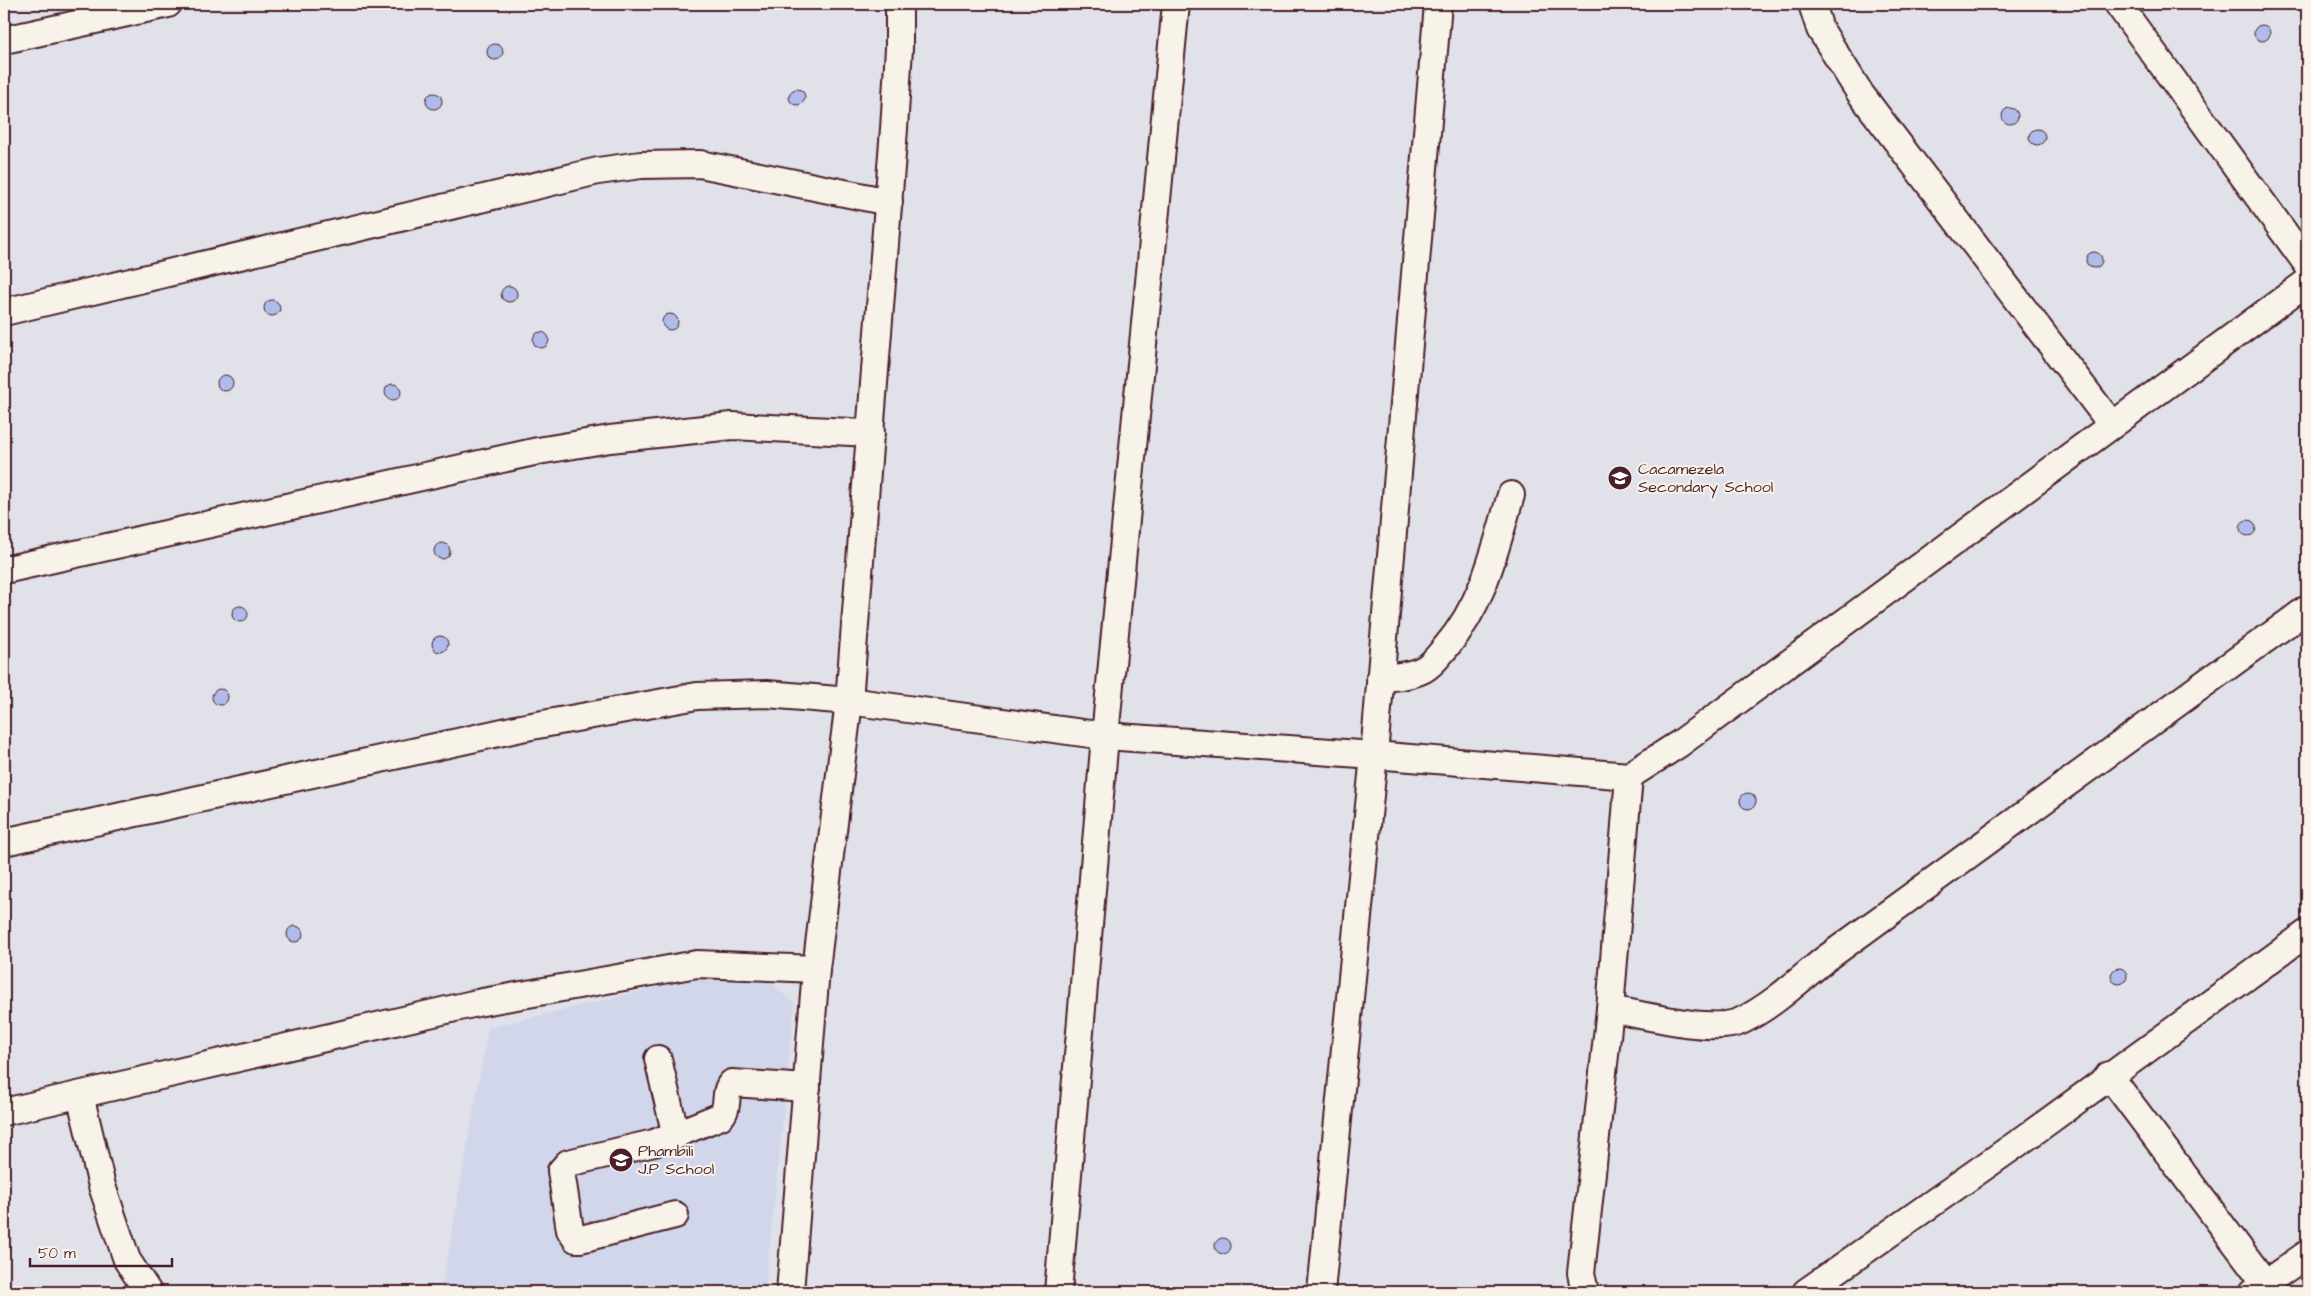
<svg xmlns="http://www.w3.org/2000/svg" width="2311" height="1296" font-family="'Architects Daughter',sans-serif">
	<rect width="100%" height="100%" fill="#e1e2e9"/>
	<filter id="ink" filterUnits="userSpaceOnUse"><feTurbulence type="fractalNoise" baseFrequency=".02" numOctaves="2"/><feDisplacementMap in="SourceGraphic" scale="10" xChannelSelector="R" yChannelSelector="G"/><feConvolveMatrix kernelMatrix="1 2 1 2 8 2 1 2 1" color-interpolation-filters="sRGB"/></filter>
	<g filter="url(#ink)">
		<path fill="#d2d6ea" d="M762,975L795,1004L765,1292H441L488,1028L690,979Z"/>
		<g fill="#afbbeb" stroke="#4a1f2b">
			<circle cx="2262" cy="33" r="8"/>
			<circle cx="495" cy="52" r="8"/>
			<circle cx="797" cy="97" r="8"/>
			<circle cx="434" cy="101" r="8"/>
			<circle cx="2010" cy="116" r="8"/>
			<circle cx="2037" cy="137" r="8"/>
			<circle cx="2094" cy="260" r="8"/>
			<circle cx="509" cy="294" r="8"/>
			<circle cx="272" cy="308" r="8"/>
			<circle cx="670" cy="322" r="8"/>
			<circle cx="541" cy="340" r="8"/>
			<circle cx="225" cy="383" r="8"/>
			<circle cx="393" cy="392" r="8"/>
			<circle cx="2248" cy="528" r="8"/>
			<circle cx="442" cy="551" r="8"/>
			<circle cx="240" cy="614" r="8"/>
			<circle cx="440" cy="644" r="8"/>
			<circle cx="220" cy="697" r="8"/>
			<circle cx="1748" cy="801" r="8"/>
			<circle cx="295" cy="934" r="8"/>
			<circle cx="2119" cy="976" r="8"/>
			<circle cx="1223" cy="1246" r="8"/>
		</g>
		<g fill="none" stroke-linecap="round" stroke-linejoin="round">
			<defs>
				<g id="minor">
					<path d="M1812,4L1820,29L1860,93L2112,425"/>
					<path d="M2118,4L2307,264"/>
					<path d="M4,40L168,4"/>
					<path d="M4,312L598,171L641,165L700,164L889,202"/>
					<path d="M4,570L538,451L610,439L732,426L871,433"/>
					<path d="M1380,678C1394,677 1411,676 1424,669C1433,664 1439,655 1446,647C1484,603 1495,549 1511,495"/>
					<path d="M4,842L521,728L697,696L767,694L849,701L1105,736L1374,755L1629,776L1679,744L2307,282"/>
					<path d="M1610,1009C1640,1014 1714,1034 1741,1021C1772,1006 1798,981 1824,960L2307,609"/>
					<path d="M658,1059L676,1136"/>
					<path d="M2109,1075L2272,1292"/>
					<path d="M80,1095L102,1186L127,1260L148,1292"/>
					<path d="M4,1112L477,1003L697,964L816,969"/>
					<path d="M675,1215L581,1239H576L570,1230L561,1171L568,1163L654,1143L721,1116C730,1107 723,1091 732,1083L807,1088"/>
					<path d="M790,1292L816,969L849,701L894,129L899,48V4"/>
					<path d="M1058,1292L1105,736L1176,4"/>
					<path d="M1321,1292L1374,755L1438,4"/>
					<path d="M1585,1292L1581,1273L1610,1009L1629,776"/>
					<path d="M1806,1292L2028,1136L2307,933"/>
					<path d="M2253,1292L2307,1254"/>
				</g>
			</defs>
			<use href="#minor" stroke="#4a1f2b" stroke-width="30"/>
			<use href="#minor" stroke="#f7f3e8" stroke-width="26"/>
		</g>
	</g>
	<defs>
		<symbol id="school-disc" viewBox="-11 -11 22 22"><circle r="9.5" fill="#4a1f2b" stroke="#f7f3e8"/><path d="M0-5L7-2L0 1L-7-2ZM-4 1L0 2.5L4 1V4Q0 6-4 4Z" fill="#fff"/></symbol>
	</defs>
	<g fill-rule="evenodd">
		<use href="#school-disc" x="1606" y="464" width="28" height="28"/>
		<use href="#school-disc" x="607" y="1146" width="28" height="28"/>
	</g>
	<g text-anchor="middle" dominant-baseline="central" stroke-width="4" stroke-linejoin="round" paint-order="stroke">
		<g font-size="16" fill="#4a1f2b" stroke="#f7f3e8" text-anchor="start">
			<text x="1638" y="469">Cacamezela<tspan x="1638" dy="18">Secondary School</tspan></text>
			<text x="638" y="1151">Phambili<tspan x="638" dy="18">J.P School</tspan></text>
		</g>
	</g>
	<rect width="2311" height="1296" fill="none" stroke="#f7f3e8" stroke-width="20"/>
	<rect x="10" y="10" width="2291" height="1276" fill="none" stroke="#4a1f2b" stroke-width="2" filter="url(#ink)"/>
	<path d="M30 1258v8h142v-8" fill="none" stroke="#4a1f2b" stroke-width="2.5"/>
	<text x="38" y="1258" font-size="15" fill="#4a1f2b" stroke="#f7f3e8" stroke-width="4" paint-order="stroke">50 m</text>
</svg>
